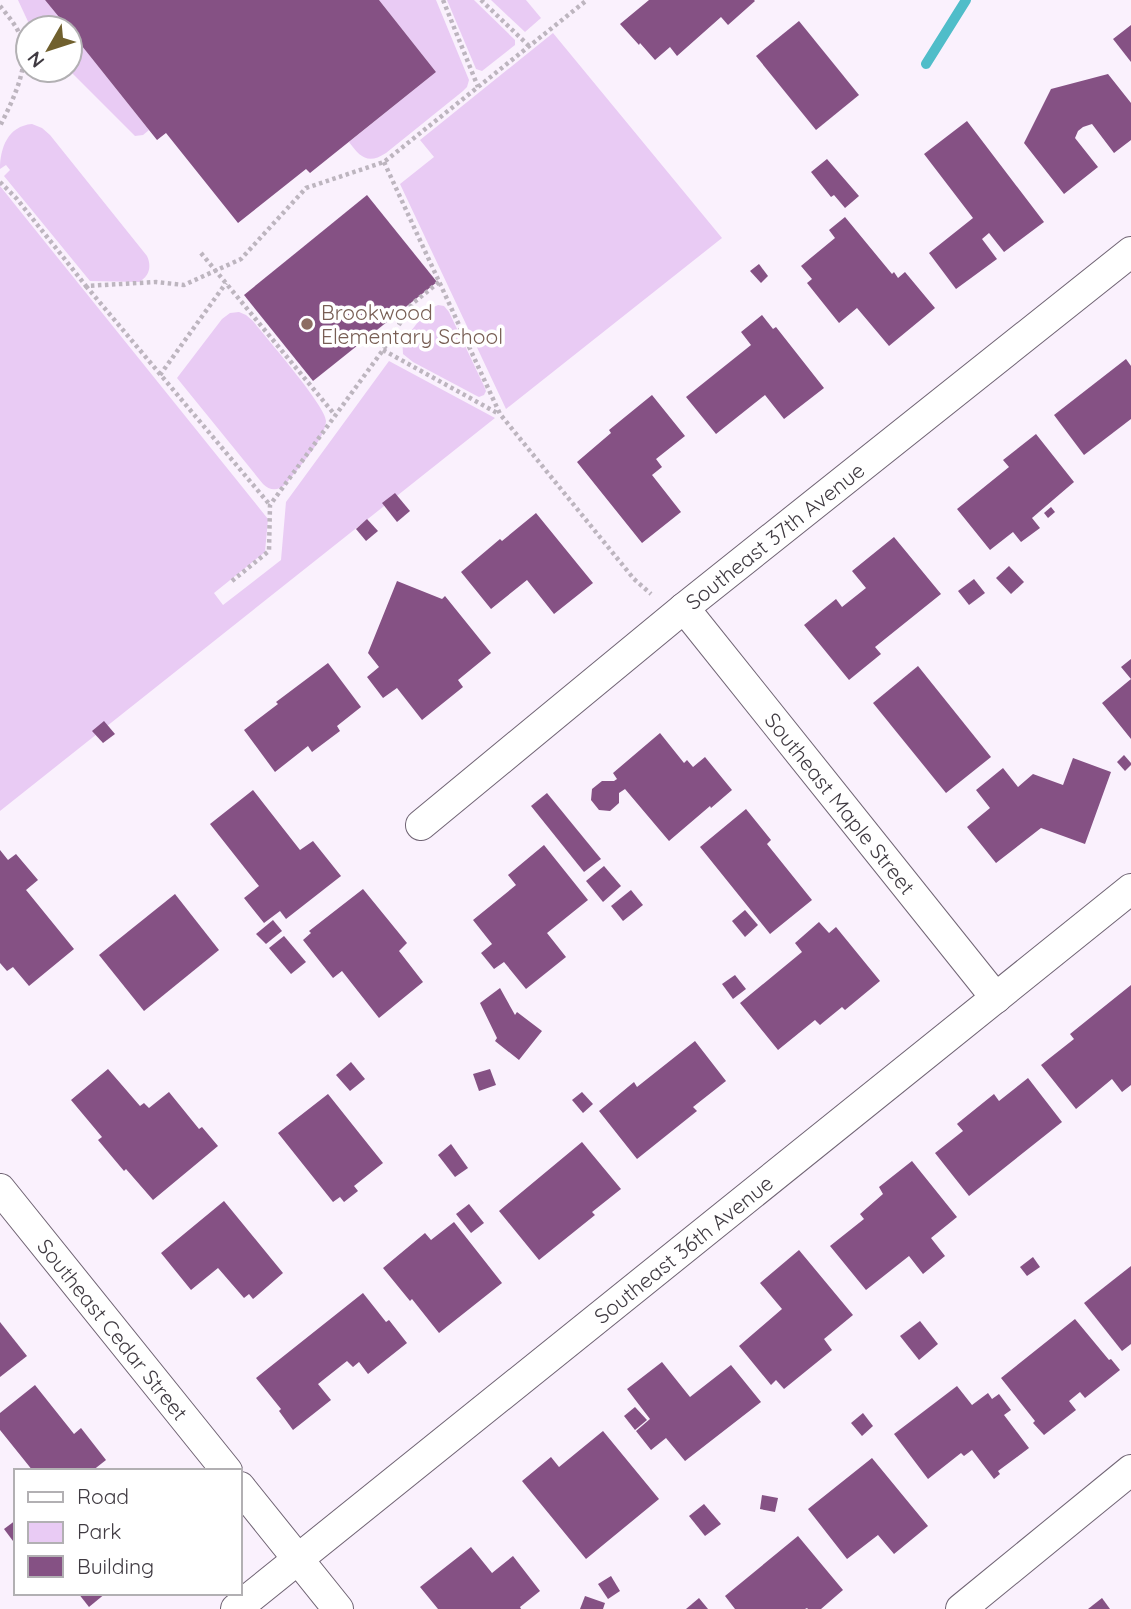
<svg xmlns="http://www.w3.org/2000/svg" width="1131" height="1609" font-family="Quicksand,sans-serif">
	<rect width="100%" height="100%" fill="#faf1fd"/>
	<g fill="#e9cbf4">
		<path d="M18,0H45L68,28H31Z"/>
		<path d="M379,0H436L469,80L467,87L463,91L386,153C368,165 360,157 349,142L436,72Z"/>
		<path d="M447,0H474L513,38L515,40V45L482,71L476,69Z"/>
		<path d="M491,0H526L541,18L525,32Z"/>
		<path d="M70,31L149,130L143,135L135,136L69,70Z"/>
		<path d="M553,33L722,238L506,409L400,184L434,157L420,140Z"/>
		<path d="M32,124L42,128L50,135L147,256C152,267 149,276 139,282L90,281L4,176L10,170L6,165L0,169C0,148 8,126 32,124Z"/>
		<path d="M0,186L268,519L265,552L214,593L223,605L281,560L286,502L389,361L495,418L0,811Z"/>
		<path d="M438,305L444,306L449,312L484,386L486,391L484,395L479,397L475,395L413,362L403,354C403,349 402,347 404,343C409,332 427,309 438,305Z"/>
		<path d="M239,312L246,315L253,321C265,337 326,406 326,421C325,440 297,469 286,484C278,491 270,491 263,484L177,378L222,319L230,313Z"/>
	</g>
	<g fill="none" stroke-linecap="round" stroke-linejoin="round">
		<path stroke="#50bdc9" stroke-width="10" d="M926,64L966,0"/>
	</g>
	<g fill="#855184">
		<path d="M45,0H379L436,72L310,173L306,169L238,223L166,133L157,140L70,31V28H68Z"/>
		<path d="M649,0H754L755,1L728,25L721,17L677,56L670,47L655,60L640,43L639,45L620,24Z"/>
		<path d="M799,21L859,95L816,130L756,56Z"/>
		<path d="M1131,25V62L1113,39Z"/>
		<path d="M1108,74L1131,103V140L1114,153L1092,124L1083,127L1078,131L1075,138L1098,167L1064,194L1024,143L1051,89Z"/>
		<path d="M967,121L1044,222L1004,252L989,233L982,239L997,259L956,289L929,253L973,218L924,154Z"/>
		<path d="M827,159L859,196L845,208L834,195L831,197L811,172Z"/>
		<path d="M367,195L437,282L313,381L244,295Z"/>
		<path d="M845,217L892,274L894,272L898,278L905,272L935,308L889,346L857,308L839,323L807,283L812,279L801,266L835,238L829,230Z"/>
		<path d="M759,264L768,276L761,283L750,271Z"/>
		<path d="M762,315L773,329L776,327L824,388L784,419L765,395L716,434L686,397L751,345L741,332Z"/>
		<path d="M1126,359L1131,366V419L1084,455L1054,415Z"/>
		<path d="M652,395L685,436L656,459L662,467L652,475L681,512L642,543L577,462L611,433L609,430Z"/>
		<path d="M1036,434L1074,482L1032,518L1040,528L1021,542L1013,532L990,550L957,509L1009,467L1003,460Z"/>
		<path d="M395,493L410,511L397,522L382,503Z"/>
		<path d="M1051,507L1055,512L1048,518L1044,513Z"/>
		<path d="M536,513L593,583L554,614L527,580L491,609L461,572L500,539L502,541Z"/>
		<path d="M367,519L378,531L366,541L356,529Z"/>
		<path d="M894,537L941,594L875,647L881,654L849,680L804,625L836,599L842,607L866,588L852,571Z"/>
		<path d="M1009,566L1024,582L1011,594L996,578Z"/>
		<path d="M974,579L985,593L969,605L958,591Z"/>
		<path d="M397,581L442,599L445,596L491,653L458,680L463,687L422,720L397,688L383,698L367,677L379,667L368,653Z"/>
		<path d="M1131,659V739L1102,703L1131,679L1121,667Z"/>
		<path d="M328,663L361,707L337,726L340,731L312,752L308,746L275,772L244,730L278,704L276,702Z"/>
		<path d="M918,666L991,757L946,793L873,703Z"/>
		<path d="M104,721L115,734L103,743L92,731Z"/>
		<path d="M660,733L684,763L687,760L693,767L705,757L732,790L711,808L710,806L669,841L625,789L619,793V803L610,811L599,810L591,800L592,789L602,781H614L617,779L613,773Z"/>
		<path d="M1124,755L1131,763V765L1125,771L1117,762Z"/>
		<path d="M1073,758L1111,772L1085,844L1041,828L996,863L967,827L990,808L976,790L1003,768L1018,787L1033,774L1063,785Z"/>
		<path d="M253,790L300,850L313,841L341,876L286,919L280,911L264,923L244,898L259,886L210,824Z"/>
		<path d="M547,793L601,859L584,872L531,806Z"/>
		<path d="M746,809L771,840L767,844L812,900L770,934L700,847Z"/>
		<path d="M544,845L588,900L547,933L566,957L526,989L504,962L494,969L481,953L492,944L473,920L516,885L508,875Z"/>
		<path d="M0,850L8,860L16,854L38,880L26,890L74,949L29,986L13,967L7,971L0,963Z"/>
		<path d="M604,866L621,886L603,902L586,881Z"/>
		<path d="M363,889L407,943L399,951L423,982L379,1018L342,971L333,978L303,940L311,933L309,931Z"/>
		<path d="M631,890L643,905L623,921L611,906Z"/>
		<path d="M175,894L219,950L144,1011L99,955Z"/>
		<path d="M745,910L758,925L745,937L732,921Z"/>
		<path d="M273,920L282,931L266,944L256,934Z"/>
		<path d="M819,922L829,933L836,927L880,981L845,1010L842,1007L820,1025L815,1020L778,1050L740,1003L802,952L795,943Z"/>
		<path d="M284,936L306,962L291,974L269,948Z"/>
		<path d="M735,975L746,989L733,999L722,984Z"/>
		<path d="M1131,985V1085L1122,1092L1112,1079L1076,1109L1041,1065L1074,1039L1070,1034Z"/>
		<path d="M500,988L515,1015L517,1012L542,1031L519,1060L495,1041L497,1038L480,1003Z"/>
		<path d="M695,1041L726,1081L693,1107L697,1111L637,1159L599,1111L634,1082L637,1087Z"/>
		<path d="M351,1062L365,1079L350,1091L336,1075Z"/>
		<path d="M108,1069L140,1106L144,1103L149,1108L169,1092L199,1129L202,1127L218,1146L153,1200L126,1169L124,1171L98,1140L102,1137L71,1100Z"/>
		<path d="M490,1069L496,1085L479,1091L473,1074Z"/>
		<path d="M1028,1078L1062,1122L969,1196L935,1153L963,1131L957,1124L958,1123L994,1094L999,1101Z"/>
		<path d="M582,1092L593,1104L583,1113L572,1100Z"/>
		<path d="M328,1094L383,1163L354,1186L358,1191L344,1202L340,1197L333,1202L278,1133Z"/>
		<path d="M582,1142L621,1189L592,1212L595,1215L539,1260L499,1211Z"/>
		<path d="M451,1144L468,1168L455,1177L438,1155Z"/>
		<path d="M912,1161L957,1217L931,1238L945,1256L923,1274L909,1256L866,1290L830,1246L864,1219L860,1214L883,1194L879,1187Z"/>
		<path d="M224,1201L283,1273L253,1299L249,1294L244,1298L218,1268L191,1290L161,1253Z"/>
		<path d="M469,1204L484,1223L471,1233L456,1214Z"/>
		<path d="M454,1222L502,1283L439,1333L412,1299L410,1301L383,1268L425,1233L431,1240Z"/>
		<path d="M799,1250L853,1315L824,1339L832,1350L784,1389L776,1380L771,1385L739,1346L782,1309L760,1283Z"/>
		<path d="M1033,1257L1040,1267L1027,1276L1020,1267Z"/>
		<path d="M1131,1266V1344L1122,1351L1084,1303Z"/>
		<path d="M363,1293L386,1322L389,1320L407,1343L368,1374L359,1362L353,1367L347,1361L318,1384L331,1400L293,1430L279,1411L281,1409L256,1378Z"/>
		<path d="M1075,1319L1109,1360L1111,1359L1120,1370L1085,1398L1080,1392L1069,1401L1076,1410L1044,1435L1033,1423L1035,1421L1001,1378Z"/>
		<path d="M920,1321L938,1344L919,1360L900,1336Z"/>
		<path d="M0,1322L27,1356L0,1377Z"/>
		<path d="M662,1362L690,1397L731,1365L761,1402L685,1461L666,1438L651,1450L636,1431L650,1419L627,1389Z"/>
		<path d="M35,1385L74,1434L81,1428L106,1460L92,1471H33L0,1430V1413Z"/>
		<path d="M957,1386L972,1405L988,1393L992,1399L999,1394L1011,1410L1004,1415L1029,1448L998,1471L1000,1474L994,1479L972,1450L964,1456L961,1453L928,1479L894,1434Z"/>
		<path d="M635,1407L647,1420L635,1430L624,1416Z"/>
		<path d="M863,1413L873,1426L862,1436L851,1423Z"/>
		<path d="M603,1431L659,1499L586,1559L522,1481L551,1457L559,1467Z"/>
		<path d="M872,1458L928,1526L894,1554L878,1535L847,1559L808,1509Z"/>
		<path d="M762,1495L778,1498L775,1512L760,1509Z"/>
		<path d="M704,1504L721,1524L705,1536L689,1516Z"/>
		<path d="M16,1520V1545L4,1529Z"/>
		<path d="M798,1536L843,1590L821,1609H808L807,1608L805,1609H735L725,1596Z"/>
		<path d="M471,1547L492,1573L513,1556L540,1591L520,1607L521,1609H438L420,1587Z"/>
		<path d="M611,1576L620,1591L608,1599L598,1584Z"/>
		<path d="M78,1593H106L89,1607Z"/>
		<path d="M585,1596L605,1603L603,1609H580Z"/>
		<path d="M699,1598L708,1609H686Z"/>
		<path d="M1102,1598L1110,1609H1088Z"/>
	</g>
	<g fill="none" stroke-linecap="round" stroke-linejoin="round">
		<defs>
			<g id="street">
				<path id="s1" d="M684,608L996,998"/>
				<path id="s2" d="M421,825L684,608L1131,252"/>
				<path id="s3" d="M0,1189L227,1471"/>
				<path d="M240,1487L338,1609"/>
				<path id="s4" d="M236,1609L1131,889"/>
				<path d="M961,1609L1131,1470"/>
			</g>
		</defs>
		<use href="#street" stroke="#706474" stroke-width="32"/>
		<g stroke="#bdb5bf" stroke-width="4.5" stroke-dasharray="3.5 3.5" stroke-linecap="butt">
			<path d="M443,0L478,87"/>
			<path d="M481,0L529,46"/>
			<path d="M0,6C8,16 17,26 21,38C31,65 12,102 0,126"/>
			<path d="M384,162L500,414L634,579L651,594"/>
			<path d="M0,182L17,199L86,286L156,282L184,285L241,259L306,188L384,162L587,0"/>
			<path d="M201,253L335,415"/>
			<path d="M86,286L270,505"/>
			<path d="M383,350L499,414"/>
			<path d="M160,375L226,283"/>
			<path d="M232,581L269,551L270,505L383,350L412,304L439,282"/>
		</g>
		<use href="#street" stroke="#fff" stroke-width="30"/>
	</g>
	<circle fill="#8d6e63" stroke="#fff" stroke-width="2.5" cx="307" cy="324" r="7"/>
	<g text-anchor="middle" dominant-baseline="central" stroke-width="7" stroke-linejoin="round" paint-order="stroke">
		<g font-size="21" fill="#785e54" stroke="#fff" text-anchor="start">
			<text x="321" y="312">Brookwood<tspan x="321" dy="24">Elementary School</tspan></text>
		</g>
		<g font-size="21" fill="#3f3a41" stroke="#fff">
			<text stroke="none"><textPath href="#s2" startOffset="457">Southeast 37th Avenue</textPath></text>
			<text stroke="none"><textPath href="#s1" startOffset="250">Southeast Maple Street</textPath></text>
			<text stroke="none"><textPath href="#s4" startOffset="574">Southeast 36th Avenue</textPath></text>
			<text stroke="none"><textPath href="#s3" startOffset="180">Southeast Cedar Street</textPath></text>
		</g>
	</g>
	<rect x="14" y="1469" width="228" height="126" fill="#ffffff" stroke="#b2b0b3" stroke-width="2"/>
	<rect x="28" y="1492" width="35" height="10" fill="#ffffff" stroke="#b2b0b3" stroke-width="2"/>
	<text x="77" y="1504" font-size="21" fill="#3f3a41">Road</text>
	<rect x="28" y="1522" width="35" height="21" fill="#e9cbf4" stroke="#b2b0b3" stroke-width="2"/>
	<text x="77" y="1539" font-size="21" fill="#3f3a41">Park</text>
	<rect x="28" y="1556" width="35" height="21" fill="#855184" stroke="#b2b0b3" stroke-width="2"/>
	<text x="77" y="1574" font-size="21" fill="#3f3a41">Building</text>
	<g transform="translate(49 49) rotate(231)"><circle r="33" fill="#ffffff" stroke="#b2b0b3" stroke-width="2"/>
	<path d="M0-5L12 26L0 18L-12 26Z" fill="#70602e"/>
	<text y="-10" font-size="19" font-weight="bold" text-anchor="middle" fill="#3f3a41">N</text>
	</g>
</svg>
